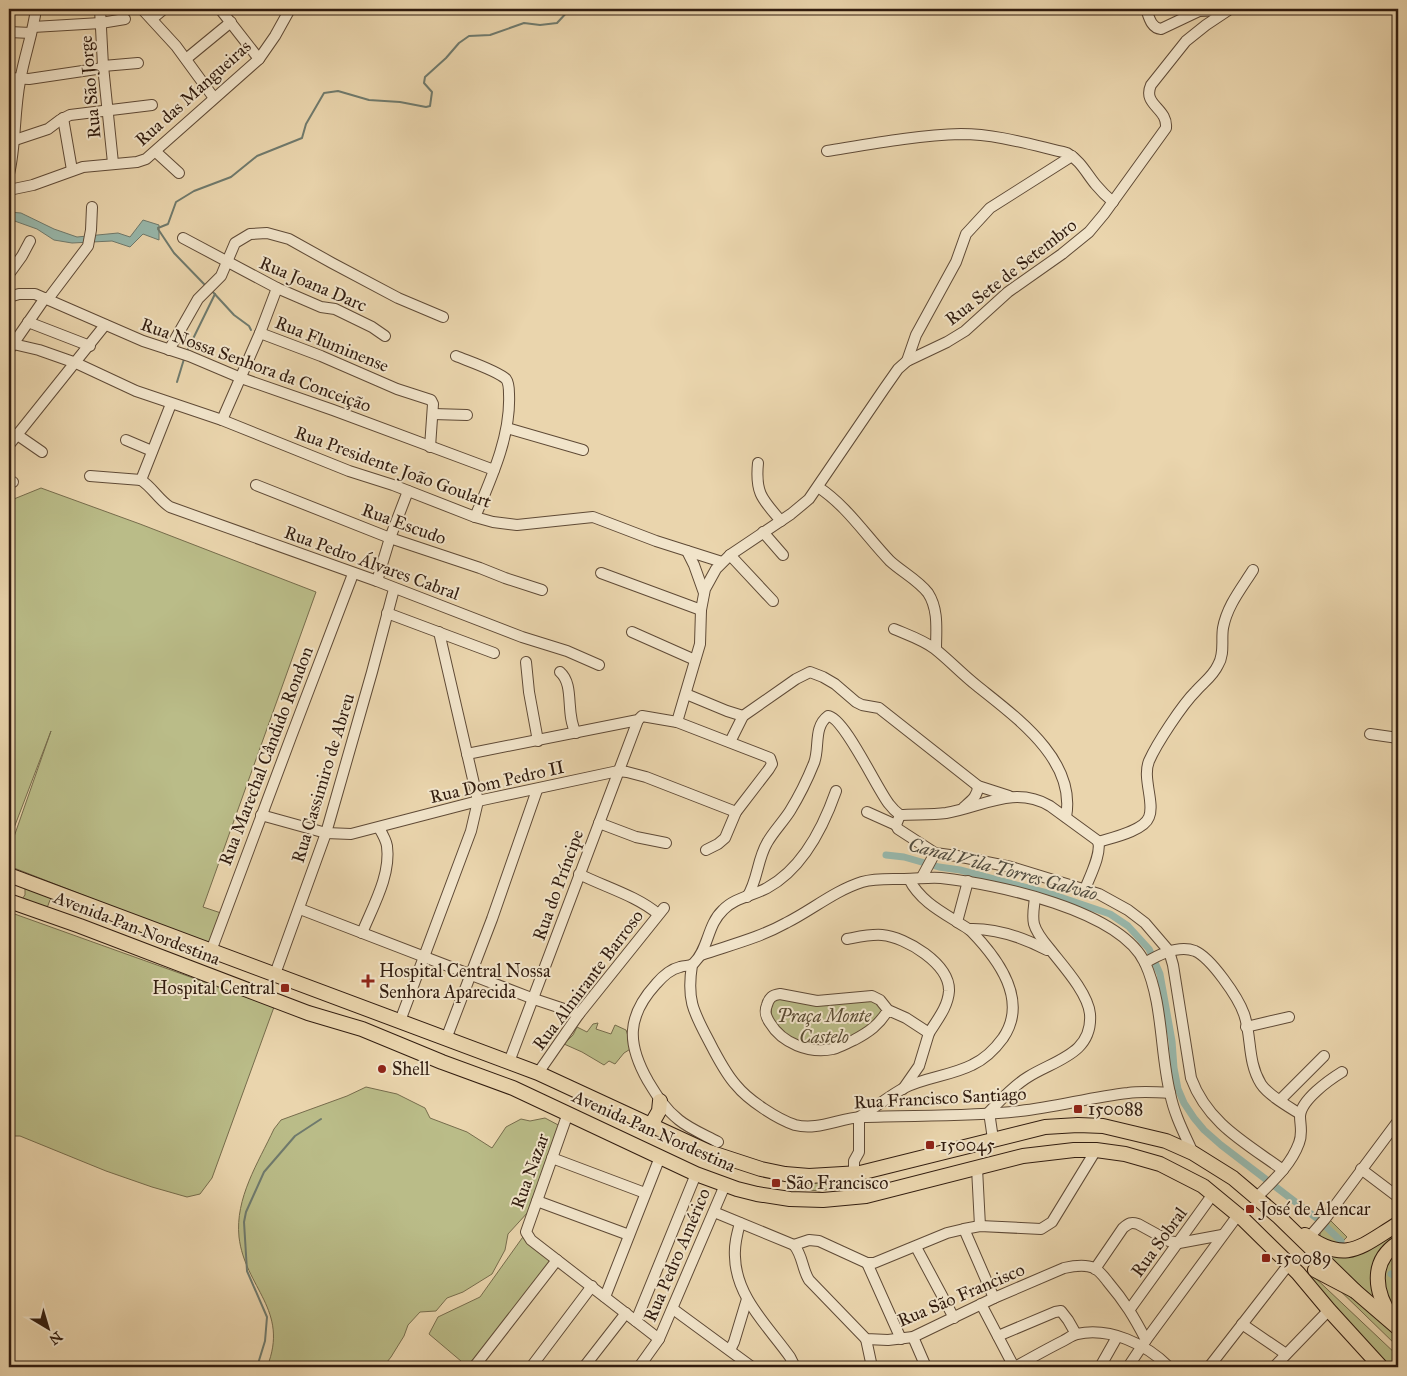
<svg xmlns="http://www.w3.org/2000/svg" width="1407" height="1376" font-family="'IM FELL Great Primer',serif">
	<rect width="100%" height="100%" fill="#ead5ad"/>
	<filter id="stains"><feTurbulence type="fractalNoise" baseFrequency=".004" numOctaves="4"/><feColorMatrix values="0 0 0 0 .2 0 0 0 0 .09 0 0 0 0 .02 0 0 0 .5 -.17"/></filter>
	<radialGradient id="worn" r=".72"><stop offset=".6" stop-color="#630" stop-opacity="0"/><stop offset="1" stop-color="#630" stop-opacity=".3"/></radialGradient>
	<g fill="#babc88" stroke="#766c4c">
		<path d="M41,488L140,524L316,592L203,907L221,913L213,946L9,866V851L51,731L9,841V501Z"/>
		<path d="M25,887L57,897L50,900L47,908L22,899L25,895Z"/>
		<path d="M9,912L274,1007L212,1178L200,1194L187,1197L152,1187L106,1171L20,1136H9Z"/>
		<path d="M777,996L870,997L886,1010L881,1019L839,1045L815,1047L790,1039L771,1019L772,1000Z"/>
		<path d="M598,1023L596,1029L611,1034L615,1025L626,1030L632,1048L624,1053L615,1064L609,1061L604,1065L582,1052L564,1044L573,1035L577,1027L587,1032L593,1024Z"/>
		<path d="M366,1087L397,1094L425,1108L430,1118L467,1132L492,1148L506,1127L521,1119L530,1121L545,1118L562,1127L529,1211L508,1234L505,1250L492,1274L463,1292L447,1298L436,1311L420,1312L408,1325L404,1336L391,1357L383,1367H267C290,1310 245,1288 239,1237C235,1198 258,1163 274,1129L281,1120L347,1096Z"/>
		<path d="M802,1182L859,1184L819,1191L800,1189Z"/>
		<path d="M1330,1220L1347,1237L1339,1245L1327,1241L1320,1236V1233Z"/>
		<path d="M1398,1227V1240L1383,1254L1377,1306L1320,1249L1333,1253Z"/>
		<path d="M525,1234L560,1260L476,1367H468L429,1334L438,1317L480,1297Z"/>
		<path d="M1398,1249V1320L1382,1286L1385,1266Z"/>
		<path d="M1309,1272L1398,1356V1367H1385L1314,1286Z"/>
		<path d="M1328,1279L1353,1292L1398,1333V1347Z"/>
	</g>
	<path fill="#98b8ac" stroke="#6f7a6d" d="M9,212L21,213L54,229L77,237L118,233L130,237L143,220L159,225V240L143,234L130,247L112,241L72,243L54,240L37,229L9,219Z"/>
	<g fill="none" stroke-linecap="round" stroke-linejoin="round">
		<g stroke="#6f7a6d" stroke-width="2">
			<path d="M158,228L168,224L176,202L194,191L231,177L257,156L302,138L306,124L324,93L338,91L369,100L400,102L426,107L430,106L432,92L424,83L425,77L446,58L459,43L469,36L490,35L524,23L540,25L557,23L570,9"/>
			<path d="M158,229L174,253L205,285"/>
			<path d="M211,290L234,315L249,326L251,330"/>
			<path d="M188,349L215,294"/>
			<path d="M177,382L184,359"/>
			<path d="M257,1367L265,1341L267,1317L247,1271L244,1222L246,1212L264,1172L295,1136L321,1119"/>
		</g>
		<g stroke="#98b8ac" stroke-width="7">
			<path d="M886,855L904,857L939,867L960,870L1051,894L1110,914L1128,926L1149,949L1160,974L1172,1041L1174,1068L1178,1089L1184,1103L1194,1118L1204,1130L1221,1145L1319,1220L1341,1241"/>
			<path d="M1391,1274L1398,1278"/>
		</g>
		<defs>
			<g id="minor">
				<path d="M100,9L103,66L113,163"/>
				<path d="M142,9L176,46L214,98"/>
				<path d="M220,9L259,59"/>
				<path d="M1146,9C1149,17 1151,28 1161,29L1199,11L1228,10"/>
				<path d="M152,19L164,9"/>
				<path d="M33,27L101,23L125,19"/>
				<path d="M9,32L31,33"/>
				<path d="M186,59L231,22"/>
				<path d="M103,66L138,63"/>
				<path d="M9,78L29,79L103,68"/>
				<path d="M63,118L72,170"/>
				<path d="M15,140L48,129L60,120L70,115L152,105"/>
				<path d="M827,151C870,144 918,135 961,134C997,134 1032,145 1067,153C1081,161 1086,173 1096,185C1101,191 1107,197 1113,202"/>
				<path d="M156,152L179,173"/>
				<path d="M9,174C16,144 14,112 20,81C24,57 33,33 36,9"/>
				<path d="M9,190L33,185L83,167L137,162L146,159L259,59L275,36L290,9"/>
				<path d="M183,238L277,288L321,307L335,309L372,327L385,336"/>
				<path d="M9,274L22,256L30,241"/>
				<path d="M9,297L19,294H35L143,341L189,356L241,378L333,410L494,470"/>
				<path d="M48,299L88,246L91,230L92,207"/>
				<path d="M28,322L90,346"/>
				<path d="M260,333L321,356L397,389L431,400L433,404L430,447"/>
				<path d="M9,343L39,350L76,363L136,391L222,420L349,471L393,485L475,517L493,522L517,525L593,517L656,541L722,562"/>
				<path d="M9,350L45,298"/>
				<path d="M169,350L198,299L221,276L235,243L250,234L267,233L289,239L332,263L398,298L443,317"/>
				<path d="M456,356C468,361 498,371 506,379C509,383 509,389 509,394C511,436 491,479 475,517"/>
				<path d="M907,361L916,335L956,262L966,234L990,208L1072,156"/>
				<path d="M433,414L467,415"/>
				<path d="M222,420L260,333L277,288"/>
				<path d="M507,428L583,450"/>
				<path d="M16,434L42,452"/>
				<path d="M126,440L152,451"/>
				<path d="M9,445L105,325"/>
				<path d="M758,463C755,493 762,499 781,521"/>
				<path d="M90,476L141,480"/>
				<path d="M9,480L13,482"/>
				<path d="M141,480C152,487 159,500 170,507L377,581L522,637L567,651L599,665"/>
				<path d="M141,480L171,404"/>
				<path d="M256,485L390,538L480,568L505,578L542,590"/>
				<path d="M818,487C847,506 866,536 890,561C902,572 918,580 928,593C939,610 936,631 936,649"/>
				<path d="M763,532L783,555"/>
				<path d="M687,551L694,565L704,593"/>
				<path d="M730,555L773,601"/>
				<path d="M601,573L701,610"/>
				<path d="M377,581L390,538L408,491"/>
				<path d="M387,613L494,653"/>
				<path d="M894,629C908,635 923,640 935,649C949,660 962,674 976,685C1014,716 1077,759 1066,817"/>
				<path d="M632,632L695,660"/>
				<path d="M526,662L529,692L538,741"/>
				<path d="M560,672C575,685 565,714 576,733"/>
				<path d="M686,694L727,711L743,716"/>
				<path d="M677,722L700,644L701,610L705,589L716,569L730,555L791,514L809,499L884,389L898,369L907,361L947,342L965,331L1008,292L1062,254L1089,232L1104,214L1166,128C1168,108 1142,105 1151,85L1186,41L1206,25L1230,9"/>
				<path d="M1370,734L1398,738"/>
				<path d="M730,742L743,716L796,679L810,672L823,677L835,684L856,702L862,705L879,708L978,786L1009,796"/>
				<path d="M467,754L638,720L642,716L677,722L770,758L772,764L769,769L736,812L725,838L718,844L706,850"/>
				<path d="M964,807C971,801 978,796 978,786"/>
				<path d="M867,812L896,825"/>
				<path d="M261,815L326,833L351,834L478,801L618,771L627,772L646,777L736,812"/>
				<path d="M900,815L896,825L898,829L935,853L957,856L1011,867L1099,894L1128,910L1145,923L1169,951L1173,965L1191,1078C1208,1124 1246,1143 1283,1170"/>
				<path d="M599,823L636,837L666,843"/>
				<path d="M1098,842C1111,838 1144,831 1149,817C1155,803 1142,778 1149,761C1157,743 1182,705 1196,691C1204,682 1213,676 1218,665C1225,654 1221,640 1223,628C1227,606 1241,589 1253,570"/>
				<path d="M579,874C605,887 637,896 658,914"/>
				<path d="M922,877L935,853"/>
				<path d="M747,897C758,880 757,860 767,843C773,832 783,822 790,811C798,798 808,778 814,763C820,748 813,727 828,716C844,717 877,789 889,804C892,808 896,812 900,815C915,814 931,815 946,813C982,807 1014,785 1050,806L1098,841C1102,853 1090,876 1085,889"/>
				<path d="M300,909L534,999L579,1014"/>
				<path d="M957,922L968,881"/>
				<path d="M969,929C997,928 1022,937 1047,950"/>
				<path d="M362,933C373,906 391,875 387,846C386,840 382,833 379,828"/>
				<path d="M847,939C858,937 871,934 882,935C906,937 950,964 949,991C948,1007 937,1020 929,1033"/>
				<path d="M211,951L291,737L353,574"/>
				<path d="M701,955C730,945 759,938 786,923C812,910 834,891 862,882C875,878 890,879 904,879C917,879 929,877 941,878C996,884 1120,910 1145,963C1163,1002 1160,1052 1170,1093C1174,1114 1184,1133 1193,1153"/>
				<path d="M1145,963C1158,955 1179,945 1195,951C1211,958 1238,997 1244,1014C1252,1037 1247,1061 1261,1084C1268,1095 1289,1107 1300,1114"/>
				<path d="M692,965C686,1003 695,1014 712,1047C719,1060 726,1074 736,1085C748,1100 777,1119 795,1125C818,1131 839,1118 862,1117C914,1115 968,1117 1020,1111C1056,1107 1092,1097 1128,1093C1142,1091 1156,1092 1170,1093"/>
				<path d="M275,974L326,833L372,672L394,589"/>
				<path d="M888,1010C879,1025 869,1032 854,1040C847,1043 840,1047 833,1049C809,1054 782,1043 770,1023C766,1017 764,1012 767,1005C769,998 772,995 780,994L817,1001L872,996L880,1000L888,1010L906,1018L929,1033L919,1066L903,1089"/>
				<path d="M400,1021L471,831L478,801L439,632"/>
				<path d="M1246,1027L1289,1017"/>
				<path d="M446,1039L492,919L537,790"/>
				<path d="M509,1062L638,720"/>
				<path d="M538,1073L579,1014L664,908"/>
				<path d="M1280,1100L1324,1056"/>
				<path d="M568,1113L526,1232L531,1240L659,1339"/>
				<path d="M993,1139L989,1112C1001,1100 1013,1086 1028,1077C1055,1060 1093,1054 1090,1014C1088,994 1065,968 1053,953C1046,944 1037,935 1034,924C1032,915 1034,907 1035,898"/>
				<path d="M718,1142C705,1135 690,1129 679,1120C665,1109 657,1096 648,1081C627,1044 626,1017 656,984C662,977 671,969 680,967C686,965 690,967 694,963C709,948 707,925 723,910C734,898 752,896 767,888C802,869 823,828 836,791"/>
				<path d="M552,1158L645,1193"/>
				<path d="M977,1168L980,1226"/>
				<path d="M1361,1169L1398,1197"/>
				<path d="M860,1173L854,1168V1161L859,1152V1117C875,1108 889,1096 904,1088C926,1077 950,1076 972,1065C985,1059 995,1049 1003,1038C1029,1000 998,959 972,932C967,927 961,925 956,921C938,910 919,899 909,879"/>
				<path d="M1257,1197C1273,1181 1291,1165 1299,1143C1303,1133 1300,1125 1300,1116C1301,1100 1329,1080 1342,1072"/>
				<path d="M537,1201L629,1235"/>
				<path d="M714,1212L794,1245C803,1256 802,1269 809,1280L866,1339L888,1340L913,1337L994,1298L1064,1268C1073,1266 1085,1264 1094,1268C1100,1271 1104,1277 1108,1282C1125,1302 1134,1317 1146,1340"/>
				<path d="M740,1223C737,1234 734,1245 735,1257C736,1297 768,1326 790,1357L795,1367"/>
				<path d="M964,1229L994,1298"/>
				<path d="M1305,1242L1325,1219L1398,1121"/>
				<path d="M794,1245L809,1240L819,1241L867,1263H874L947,1233L964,1229L980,1226L1041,1229L1052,1222L1096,1150"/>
				<path d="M916,1247L954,1318"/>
				<path d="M867,1263L901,1339"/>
				<path d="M1095,1269L1123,1228C1129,1223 1131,1222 1138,1224L1169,1241L1179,1243L1222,1235"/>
				<path d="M605,1297L660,1157"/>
				<path d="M981,1304L1014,1367"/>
				<path d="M673,1309L752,1367"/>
				<path d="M1130,1309L1213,1194"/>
				<path d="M636,1321L696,1174"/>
				<path d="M1242,1324L1286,1354"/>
				<path d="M998,1336L1055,1312L1061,1311L1068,1320L1076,1334"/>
				<path d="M913,1337L926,1367"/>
				<path d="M866,1339L872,1367"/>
				<path d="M730,1350L734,1342L747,1299"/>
				<path d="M474,1367L557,1260"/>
				<path d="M531,1367L592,1286"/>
				<path d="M584,1367L626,1313"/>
				<path d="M639,1367L659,1339L725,1185"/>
				<path d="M1015,1367C1031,1358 1047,1349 1063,1341C1067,1339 1072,1335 1077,1334C1110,1327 1146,1344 1169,1367"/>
				<path d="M1100,1367L1117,1337"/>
				<path d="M1128,1367L1146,1340L1238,1215"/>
				<path d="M1209,1367L1289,1264"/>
				<path d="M1274,1367L1329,1310"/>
			</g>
			<g id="highway">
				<path d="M9,875L538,1073L709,1152L761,1169L785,1174L809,1176L860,1173L1045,1127L1078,1125L1103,1126L1166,1141L1193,1153L1233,1178L1279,1217L1355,1291"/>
				<path d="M9,901L80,926L308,1013L362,1029L442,1062L513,1088L696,1174L737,1189L757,1194L790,1199L823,1200L866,1196L1023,1156L1074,1150H1096L1125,1154L1160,1164L1203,1186L1243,1219L1298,1273L1329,1310L1381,1367"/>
				<path d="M651,1125L659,1111L660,1101"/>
				<path d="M1305,1235C1347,1265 1361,1246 1398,1224"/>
				<path d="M1315,1270L1355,1291L1398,1328"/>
				<path d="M1392,1318C1375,1293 1369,1262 1398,1243"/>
			</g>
		</defs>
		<use href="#minor" stroke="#5f4a36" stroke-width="12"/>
		<use href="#highway" stroke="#311c0f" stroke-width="16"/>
		<use href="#minor" stroke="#f1e4ca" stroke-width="10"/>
		<use href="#highway" stroke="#ead5ad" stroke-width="14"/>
	</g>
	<g fill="#8f2418" stroke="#f1e4ca" stroke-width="2">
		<path d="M365.5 973.5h5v5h5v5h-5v5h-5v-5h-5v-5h5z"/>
		<rect x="280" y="983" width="10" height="10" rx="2.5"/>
		<circle cx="382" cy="1069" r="5"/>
		<rect x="1073" y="1104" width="10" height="10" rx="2.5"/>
		<rect x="925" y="1140" width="10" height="10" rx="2.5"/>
		<rect x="771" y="1178" width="10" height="10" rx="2.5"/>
		<rect x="1245" y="1204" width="10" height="10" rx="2.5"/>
		<rect x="1261" y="1253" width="10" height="10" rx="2.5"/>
	</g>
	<g text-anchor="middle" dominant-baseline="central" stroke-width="4" stroke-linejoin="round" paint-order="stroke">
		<g font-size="18" fill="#311c0f" stroke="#f1e4ca">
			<text transform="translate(90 87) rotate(-95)">Rua São Jorge</text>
			<text transform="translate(193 93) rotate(-42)">Rua das Mangueiras</text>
			<text transform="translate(1011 272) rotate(-38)">Rua Sete de Setembro</text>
			<text transform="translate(313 284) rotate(23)">Rua Joana Darc</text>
			<text transform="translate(332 344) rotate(22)">Rua Fluminense</text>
			<text transform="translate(256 365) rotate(20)">Rua Nossa Senhora da Conceição</text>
			<text transform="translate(393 467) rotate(20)">Rua Presidente João Goulart</text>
			<text transform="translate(404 524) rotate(20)">Rua Escudo</text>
			<text transform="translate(372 563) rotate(20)">Rua Pedro Álvares Cabral</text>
			<text transform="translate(266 756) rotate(-69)">Rua Marechal Cândido Rondon</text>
			<text transform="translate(323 778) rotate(-73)">Rua Cassimiro de Abreu</text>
			<text transform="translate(497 782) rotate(-13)">Rua Dom Pedro II</text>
			<text transform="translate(558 885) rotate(-70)">Rua do Príncipe</text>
			<text transform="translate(137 928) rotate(21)">Avenida Pan Nordestina</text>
			<text transform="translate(588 980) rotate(-53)">Rua Almirante Barroso</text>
			<text transform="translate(940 1098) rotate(-3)">Rua Francisco Santiago</text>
			<text transform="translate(654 1131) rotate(24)">Avenida Pan Nordestina</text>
			<text transform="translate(530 1171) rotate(-70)">Rua Nazar</text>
			<text transform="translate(1159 1242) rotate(-54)">Rua Sobral</text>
			<text transform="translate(677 1255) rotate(-67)">Rua Pedro Américo</text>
			<text transform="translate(961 1295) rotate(-23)">Rua São Francisco</text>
		</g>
		<g font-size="18" fill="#311c0f" stroke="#f1e4ca" text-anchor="start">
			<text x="379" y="971">Hospital Central Nossa<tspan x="379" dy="21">Senhora Aparecida</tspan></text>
			<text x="275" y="988" text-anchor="end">Hospital Central</text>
			<text x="392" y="1069">Shell</text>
			<text x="1088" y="1109">150088</text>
			<text x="940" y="1145">150045</text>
			<text x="786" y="1183">São Francisco</text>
			<text x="1260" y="1209">José de Alencar</text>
			<text x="1276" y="1258">150089</text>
		</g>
		<g font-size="18" font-style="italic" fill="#5a4c33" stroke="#f1e4ca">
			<text x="824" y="1016">Praça Monte<tspan x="824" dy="21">Castelo</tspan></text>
		</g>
		<g font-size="19" font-style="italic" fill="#504b3e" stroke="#f1e4ca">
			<text transform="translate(1003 869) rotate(15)">Canal Vila Torres Galvão</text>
		</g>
	</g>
	<rect width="1407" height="1376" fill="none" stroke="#ead5ad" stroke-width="30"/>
	<rect x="10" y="10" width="1387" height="1356" fill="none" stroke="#311c0f" stroke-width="2.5"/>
	<rect x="15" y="15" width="1377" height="1346" fill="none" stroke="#311c0f"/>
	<g transform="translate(48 1328) rotate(142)" stroke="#f1e4ca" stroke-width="4" paint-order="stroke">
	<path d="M0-4L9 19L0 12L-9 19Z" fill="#311c0f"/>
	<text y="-8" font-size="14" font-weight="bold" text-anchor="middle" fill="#311c0f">N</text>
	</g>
	<rect width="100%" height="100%" filter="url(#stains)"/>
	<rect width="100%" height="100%" fill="url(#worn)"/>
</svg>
